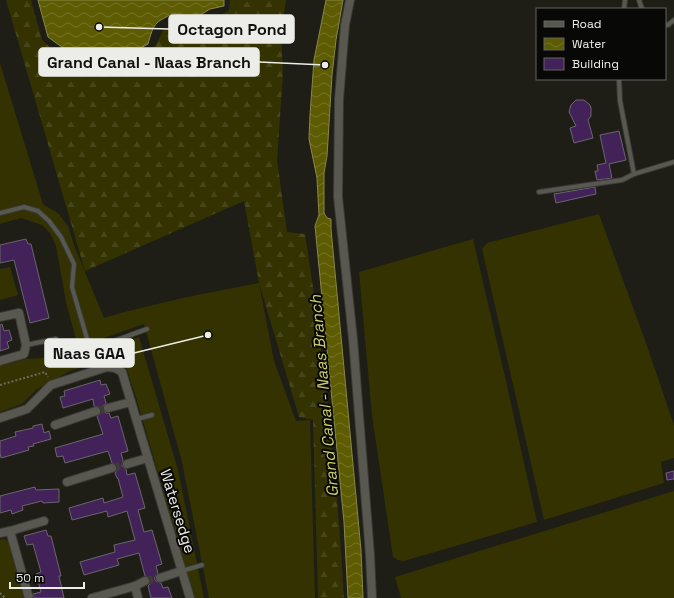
<svg xmlns="http://www.w3.org/2000/svg" width="674" height="598" font-family="'Space Grotesk',sans-serif">
	<defs>
		<pattern id="forest-firs" width="22" height="20" patternUnits="userSpaceOnUse"><rect width="22" height="20" fill="#333200"/><path d="M5 1l3.5 6h-7zM16 11l3.5 6h-7z" fill="#474619"/></pattern>
		<pattern id="water-waves" width="16" height="10" patternUnits="userSpaceOnUse"><rect width="16" height="10" fill="#5d5c03"/><path d="M0 5q4-4 8 0t8 0" fill="none" stroke="#747428"/></pattern>
	</defs>
	<rect width="100%" height="100%" fill="#1e1e17"/>
	<g fill="#333200">
		<path d="M0,63L43,204L59,214L69,228L74,245L104,318C155,303 207,293 259,283L274,361L296,421L310,420L315,598H209L182,462L144,324L78,347L66,302L56,246L50,233L42,225L21,218L0,224Z"/>
		<path d="M599,214L646,343L674,425V458L661,462L664,483L544,520L482,249L487,243Z"/>
		<path d="M473,239L506,381L537,522L404,561L398,560L393,557L372,416L359,272Z"/>
		<path d="M10,267L18,295L0,300V269Z"/>
		<path d="M139,337L178,470L204,598H195L135,394L127,370L118,360L109,358L70,371L50,382L36,390L22,404L0,412V366L25,359L76,356Z"/>
		<path d="M674,491V598H401L395,577Z"/>
		<path d="M5,539L8,541L24,598H0V540Z"/>
	</g>
	<path fill="url(#forest-firs)" d="M6,0H31L42,40L63,59H78L92,71L108,70L126,64L131,56L145,54L156,45L163,30L173,25L193,33L229,10L230,0H286L281,34L283,73L277,160L287,232L305,234C324,355 337,476 344,598H318L313,420L299,417L259,283L244,201L85,271Z"/>
	<g fill="url(#water-waves)" stroke="#888848">
		<path d="M38,0H224V6L210,9L192,20L174,13C154,23 154,23 148,44L139,49L127,47L121,53L120,58L108,62H96L81,52L66,50L48,37Z"/>
		<path d="M326,0H343L336,40L332,75L327,156L324,173V213L327,218L331,219V229L361,550L363,598H348L344,522L315,226L319,215L317,178L309,139L310,115L314,60Z"/>
	</g>
	<g fill="#422259" stroke="#6a666d">
		<path d="M576,100H584L590,105L591,108V116L588,120L593,138L574,143L570,128L576,126L569,112L571,105Z"/>
		<path d="M619,131L626,160L609,164L612,178L597,180L595,171H598L597,165L606,163L600,135Z"/>
		<path d="M595,187L596,194L556,203L554,194Z"/>
		<path d="M26,239L28,244H31L49,318L30,323L14,260L0,263V245Z"/>
		<path d="M2,324L4,331L9,330L12,340L7,342L9,348L0,351V325Z"/>
		<path d="M100,380L101,385L106,384L110,394L104,396L106,403L103,406V410L106,413H109L111,418L118,416L128,451L121,453L123,460L122,466L126,469L127,475L135,473L145,508L138,510L144,532L152,530L162,564L156,566L158,573L155,577V580L157,582L161,583L163,588L168,587L172,598H151L148,586L150,584V579L145,576L139,553L117,559L119,565L84,575L80,562L115,552L114,545L135,540L127,511L108,517L107,511L72,520L69,508L103,498L104,503L123,497L118,478H117L115,473L117,470V466L115,464L112,463L108,451L65,463L63,456L57,457L55,448L103,434L97,416L100,414L101,410L99,407L94,406L93,399L63,408L60,397L65,396L64,391Z"/>
		<path d="M42,424L44,433L49,431L51,439L33,444L34,446L28,447L29,450L1,458L0,453V441L16,436L15,432L33,428V426Z"/>
		<path d="M674,471V479L667,480L666,473Z"/>
		<path d="M35,487L36,490L59,489V502L43,503L42,501L22,506L23,510L12,514L11,510L0,513V496Z"/>
		<path d="M46,530L48,536H51L61,576H59L64,598H34L33,594L41,592L36,574L41,572L33,544L27,545L24,536Z"/>
	</g>
	<g fill="none" stroke-linecap="round" stroke-linejoin="round">
		<g stroke="#3d3d36" stroke-width="8" stroke-dasharray="8 4" stroke-linecap="butt">
			<path d="M96,411L108,408"/>
			<path d="M112,468L127,464"/>
			<path d="M145,581L160,578"/>
		</g>
		<defs>
			<g id="lane">
				<path d="M639,0L642,9"/>
				<path d="M624,9L625,0"/>
				<path d="M665,24L668,25L674,20"/>
				<path d="M619,79L620,101L634,174"/>
				<path d="M539,192L622,180L634,174L674,162"/>
				<path d="M0,213L24,207L38,211L49,221L61,237L74,264L72,287L88,342L95,348L147,329"/>
				<path d="M26,345L56,339"/>
				<path d="M137,419L152,415"/>
				<path d="M182,571L202,565"/>
			</g>
			<g id="street">
				<path d="M350,0L345,25L339,99L338,197L353,339L370,555L372,598"/>
				<path d="M0,317L19,313L26,345L24,354L0,361"/>
				<path d="M108,408L131,402"/>
				<path d="M0,418L27,409L51,385L107,367L115,368L122,372L190,598"/>
				<path d="M55,425L96,411"/>
				<path d="M127,464L148,458"/>
				<path d="M67,482L112,468"/>
				<path d="M10,531L44,521"/>
				<path d="M0,533L10,531L29,598"/>
				<path d="M160,578L181,571"/>
				<path d="M135,586L138,598"/>
				<path d="M92,598L135,586L145,581"/>
			</g>
		</defs>
		<use href="#lane" stroke="#3a3a36" stroke-width="6"/>
		<use href="#street" stroke="#3a3a36" stroke-width="10"/>
		<g stroke="#6a6a64" stroke-width="2" stroke-dasharray="2 2" stroke-linecap="butt">
			<path d="M0,385L45,372L48,377"/>
			<path d="M0,593L5,598"/>
		</g>
		<use href="#lane" stroke="#585850" stroke-width="4"/>
		<use href="#street" stroke="#585850" stroke-width="8"/>
	</g>
	<g text-anchor="middle" dominant-baseline="central" stroke-width="4" stroke-linejoin="round" paint-order="stroke">
		<g font-size="15" fill="#ecede8" stroke="#080806">
			<text transform="translate(178 511) rotate(73)">Watersedge</text>
		</g>
		<g font-size="16" font-style="italic" fill="#cece65" stroke="#080806">
			<text transform="translate(324 396) rotate(-95)">Grand Canal - Naas Branch</text>
		</g>
	</g>
	<path fill="none" stroke="#ecede8" stroke-width="1.5" d="M99 27L169 29M325 65L259 62M208 335L134 353"/>
	<g fill="#ecede8" stroke="#080806" stroke-width="1.5">
		<circle cx="99" cy="27" r="4"/>
		<circle cx="325" cy="65" r="4"/>
		<circle cx="208" cy="335" r="4"/>
	</g>
	<g fill="#ecede8" stroke="#ecede8" stroke-width="1.5">
		<rect x="169" y="15" width="125" height="28" rx="4"/>
		<rect x="39" y="48" width="220" height="28" rx="4"/>
		<rect x="45" y="339" width="89" height="28" rx="4"/>
	</g>
	<g font-size="16" text-anchor="middle" font-weight="bold" fill="#111">
		<text x="232" y="35">Octagon Pond</text>
		<text x="149" y="68">Grand Canal - Naas Branch</text>
		<text x="89" y="359">Naas GAA</text>
	</g>
	<rect x="536" y="8" width="130" height="72" fill="#080806" stroke="#636460"/>
	<rect x="544" y="21" width="20" height="6" fill="#585850" stroke="#636460"/>
	<text x="572" y="28" font-size="12" fill="#ecede8">Road</text>
	<rect x="544" y="38" width="20" height="12" fill="url(#water-waves)" stroke="#636460"/>
	<text x="572" y="48" font-size="12" fill="#ecede8">Water</text>
	<rect x="544" y="58" width="20" height="12" fill="#422259" stroke="#636460"/>
	<text x="572" y="68" font-size="12" fill="#ecede8">Building</text>
	<path d="M10 582v6h74v-6" fill="none" stroke="#ecede8" stroke-width="2"/>
	<text x="16" y="582" font-size="12" fill="#ecede8" stroke="#080806" stroke-width="3" paint-order="stroke">50 m</text>
</svg>
